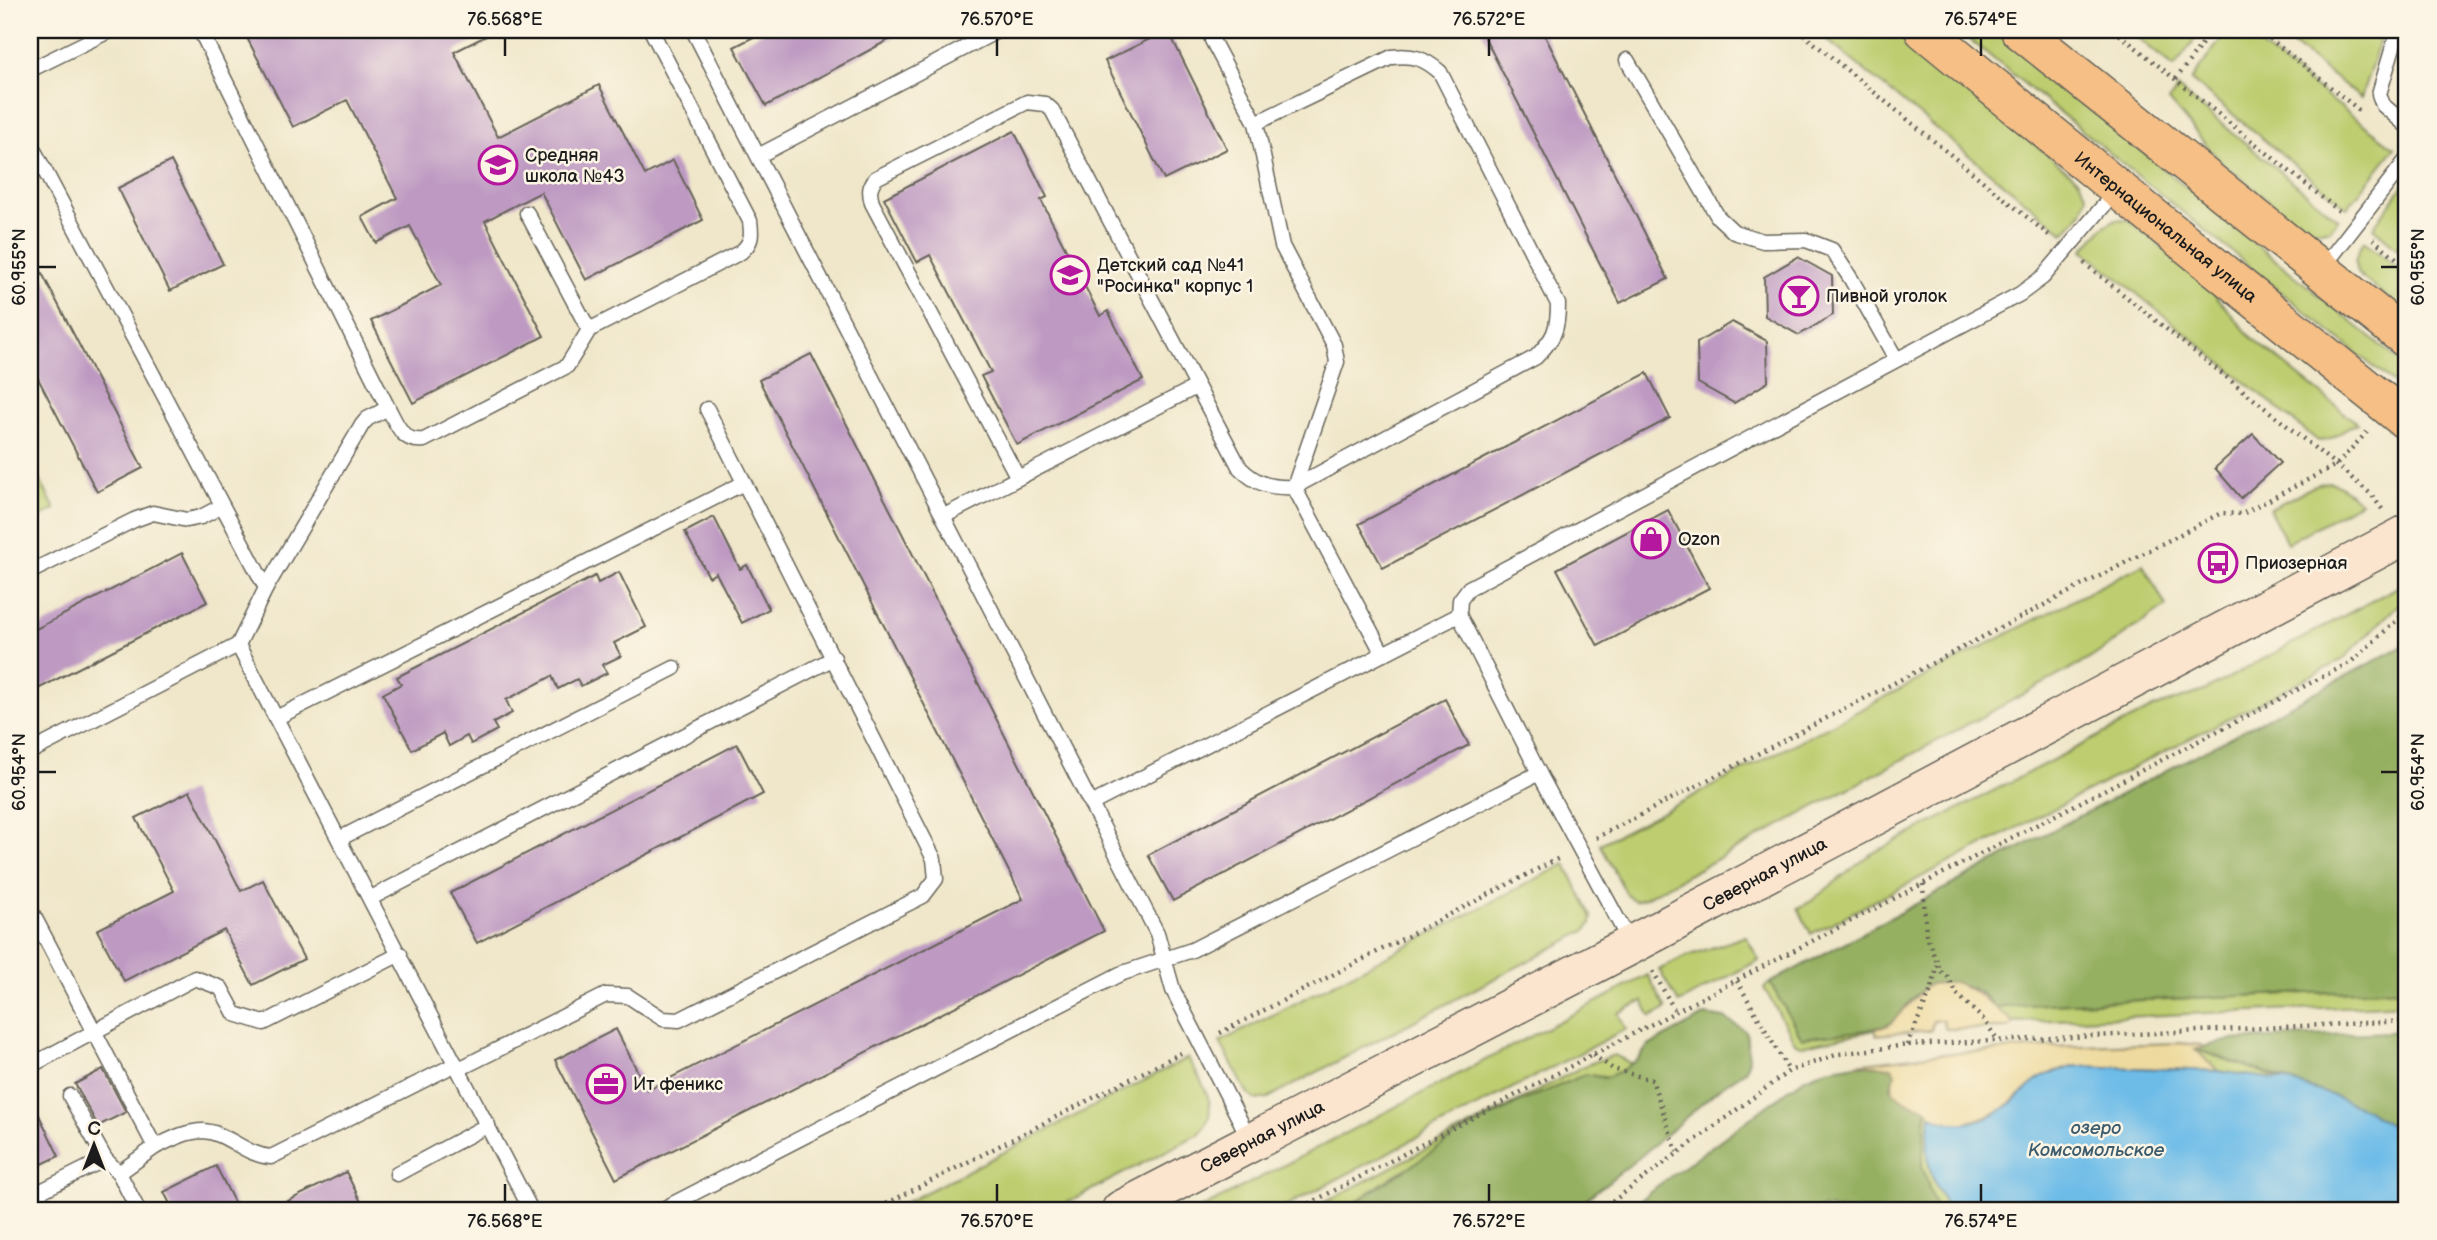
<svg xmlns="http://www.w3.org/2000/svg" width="2437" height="1240" font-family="'Balsamiq Sans',sans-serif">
	<rect width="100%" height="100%" fill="#fcf5e5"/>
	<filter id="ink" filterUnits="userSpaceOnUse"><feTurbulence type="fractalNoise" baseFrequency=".0143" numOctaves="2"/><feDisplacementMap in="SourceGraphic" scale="14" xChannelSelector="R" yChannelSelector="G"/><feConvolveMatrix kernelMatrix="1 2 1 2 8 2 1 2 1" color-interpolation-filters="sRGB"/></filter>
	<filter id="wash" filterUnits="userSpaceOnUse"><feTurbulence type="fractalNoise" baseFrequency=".00686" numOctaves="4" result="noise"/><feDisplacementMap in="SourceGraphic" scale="28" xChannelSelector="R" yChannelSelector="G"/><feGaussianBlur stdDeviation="1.57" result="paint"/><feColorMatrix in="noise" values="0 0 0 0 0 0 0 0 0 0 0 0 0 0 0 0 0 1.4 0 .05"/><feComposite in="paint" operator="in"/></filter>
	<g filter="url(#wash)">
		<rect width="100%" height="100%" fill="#f0e7ca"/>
		<g fill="#bdcd6f" stroke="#6c7446" stroke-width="2">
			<path d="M1815,30H1894L2079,180L2087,196L2082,212L2064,233Z"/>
			<path d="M1958,30H1993L2407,367V394Z"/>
			<path d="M2128,30H2202L2174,67Z"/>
			<path d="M2228,30H2239L2395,148L2347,208L2191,80Z"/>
			<path d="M2310,30H2383L2361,98L2278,33Z"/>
			<path d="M2178,88L2338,219L2330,230H2306L2221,162L2169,101Z"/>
			<path d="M2407,180V257L2373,228Z"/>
			<path d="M2115,219L2129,220L2201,279L2251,337L2357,423L2328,440L2318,441L2083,250L2105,226Z"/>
			<path d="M2364,241L2407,276V313L2358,274C2352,260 2357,253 2364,241Z"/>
			<path d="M30,461L55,509L30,523Z"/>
			<path d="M2330,482L2339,485L2361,502L2287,543L2269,509L2318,484Z"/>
			<path d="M2143,564L2166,606L2091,658L1645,898L1635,901L1627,895L1600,844Z"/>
			<path d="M2407,582V596L2342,660L1811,934L1798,908L1810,902L1871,854L2155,707L2204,691Z"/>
			<path d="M1565,864L1592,917L1591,924L1585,931L1268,1098L1256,1100L1248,1094L1220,1042Z"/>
			<path d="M1746,936L1759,960L1679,1003L1659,970L1682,958Z"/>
			<path d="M1648,975L1666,1009L1651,1017L1643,1001L1618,1013L1626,1029L1278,1210H1198Z"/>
			<path d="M1770,983L1802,1038L1889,1025L1880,1029L1800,1046L1796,1044L1764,988Z"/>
			<path d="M2407,989V1004L2013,1022L2000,1015L1996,1008L2022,1005Z"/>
			<path d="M2195,1049L2287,1081L2218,1071Z"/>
			<path d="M1614,1055L1632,1064C1613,1077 1608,1079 1585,1074L1394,1175L1344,1210H1310L1586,1065Z"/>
			<path d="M1188,1058C1202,1083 1223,1109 1199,1134L1053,1210H891Z"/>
			<path d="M1926,1108L1931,1115C1927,1137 1925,1157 1933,1178C1938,1190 1944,1197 1946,1210H1936L1922,1166Z"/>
		</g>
		<g fill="#96b062" stroke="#59663f" stroke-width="2">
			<path d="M2407,644V989L2022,1005L1996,1008C1975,982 1941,973 1915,996C1906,1004 1899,1018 1889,1024C1880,1030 1817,1036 1802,1038L1770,983L2038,838Z"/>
			<path d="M1706,1015L1724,1018L1746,1031L1749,1059L1745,1071L1720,1088L1641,1156L1572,1210H1344L1459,1134L1518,1103L1586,1074L1604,1078L1621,1071L1638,1059L1648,1046Z"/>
			<path d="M2407,1031V1136L2334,1096L2195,1049L2231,1040Z"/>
			<path d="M1856,1064L1892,1067L1895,1074L1891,1087C1900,1101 1910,1104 1926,1108L1922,1166L1936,1210H1851L1824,1208L1810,1210H1640L1639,1202L1656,1187L1805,1078L1827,1069Z"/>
		</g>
		<g fill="#eeda9e" stroke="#857b5d" stroke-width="2">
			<path d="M1954,982C1978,990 1994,1008 2013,1022V1024L2007,1028L1946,1029L1943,1020L1933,1021L1931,1030L1876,1035V1029L1889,1025L1925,987L1931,984Z"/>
			<path d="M2178,1043L2201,1045L2202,1048L2195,1049L2218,1071L2078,1066L2055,1071L2039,1079L2002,1110L1961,1125L1939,1121L1931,1115L1926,1108C1912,1104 1900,1102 1892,1089L1895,1074L1892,1067L1856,1064L1929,1055L2048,1047Z"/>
		</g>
		<path fill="#6dbce8" stroke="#446c82" stroke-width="2" d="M2078,1066L2218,1071L2287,1081L2334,1096L2365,1109L2407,1136V1210H1946C1944,1197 1938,1190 1933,1178C1925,1157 1927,1137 1931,1115C1957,1132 1988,1121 2012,1103C2021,1095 2030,1084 2041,1078C2053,1071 2065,1069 2078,1066Z"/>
		<g id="blocks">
			<g fill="#be9ac2">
				<path d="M243,30H498L454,52L498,137L599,85L645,175L673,160L703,220L586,280L541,192L485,221L544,336L413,403L371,321L441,285L410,226L376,243L362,217L397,198L347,100L293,127Z"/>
				<path d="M767,30H907L766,106L734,47Z"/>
				<path d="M1168,30L1227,149L1164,180L1105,61Z"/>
				<path d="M1481,30H1542L1668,279L1620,303Z"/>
				<path d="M1014,131L1047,197L1041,200L1100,316L1108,311L1143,380L1017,445L981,376L991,372L930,255L917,262L884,198Z"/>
				<path d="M171,161L223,264L170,291L118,188Z"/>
				<path d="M30,250L143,468L97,492L30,363Z"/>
				<path d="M1798,257L1832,276L1833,315L1799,335L1765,316L1764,277Z"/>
				<path d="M1732,322L1767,341L1768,382L1734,403L1698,383L1697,343Z"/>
				<path d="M811,354L1104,931L616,1179L555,1060L616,1029L647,1090L1023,899L759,380Z"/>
				<path d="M1647,373L1670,418L1383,568L1359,524Z"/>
				<path d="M2253,434L2280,463L2241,498L2215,468Z"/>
				<path d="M1668,510L1709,588L1598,646L1557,569Z"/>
				<path d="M714,517L740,569L747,565L769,609L742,623L716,573L709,577L685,532Z"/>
				<path d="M182,553L207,602L30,693V632Z"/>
				<path d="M619,572L646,627L614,643L621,656L602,665L607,673L581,686L577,679L558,689L552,676L506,700L512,713L493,723L497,730L471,744L467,736L449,746L443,733L412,750L383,694L401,684L397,677L595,576L598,583Z"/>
				<path d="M1445,699L1469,745L1173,901L1148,855Z"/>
				<path d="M737,744L763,794L477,943L450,893Z"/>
				<path d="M190,791L241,891L263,880L304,959L253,985L224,930L124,981L97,930L174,891L136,818Z"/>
				<path d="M103,1069L126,1112L98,1126L75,1084Z"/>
				<path d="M30,1097L59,1156L30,1170Z"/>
				<path d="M216,1166L238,1210H173L164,1192Z"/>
				<path d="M346,1172L365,1210H270Z"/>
			</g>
		</g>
	</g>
	<g filter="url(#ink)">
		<use href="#blocks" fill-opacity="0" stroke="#666359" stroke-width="2"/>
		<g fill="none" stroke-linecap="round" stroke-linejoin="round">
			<defs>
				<g id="lane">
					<path d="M200,30L388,408C397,424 402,443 424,440L567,366L589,330L741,252C752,242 752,236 750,221L651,30"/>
					<path d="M693,30L1091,804L1459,615"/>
					<path d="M1213,30L1212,40L1256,123L1282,246L1334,345L1337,362L1294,487L1383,654"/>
					<path d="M2398,30L2379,94L2383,105L2407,126"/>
					<path d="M1627,60L1718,217L1734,232L1763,241L1806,240L1832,250L1851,279L1896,359"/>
					<path d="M30,70L111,30"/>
					<path d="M30,143L266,588L238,645L531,1210"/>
					<path d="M760,155L999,30"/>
					<path d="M527,213L589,330"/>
					<path d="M2321,270L2407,159"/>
					<path d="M1018,478L872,203C869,192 869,186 876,178L1027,102L1045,104L1052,110L1240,468C1257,485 1271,488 1294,487L1536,357C1554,338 1558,331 1558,304L1440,72C1425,59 1413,54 1392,57L1256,123"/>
					<path d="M944,516L1196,387"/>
					<path d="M30,572L134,520L153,513L187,520L201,517L222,506"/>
					<path d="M266,588L362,425L367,419L388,408"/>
					<path d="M276,718L744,483"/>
					<path d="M30,752L238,645"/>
					<path d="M1539,773L1459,615L1460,600L1469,588L2020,294L2043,277L2117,190"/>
					<path d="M1091,804L1157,933L1173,990L1250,1140"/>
					<path d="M339,839L674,668"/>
					<path d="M371,898L834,658"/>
					<path d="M30,909L155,1147L119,1173L138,1210"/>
					<path d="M30,1066L195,978L221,988L235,1014L264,1023L400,954"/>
					<path d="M459,1069L606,995L628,996L663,1019L679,1020L923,896L936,879L934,859L707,409"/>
					<path d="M70,1096L105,1159L119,1173"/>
					<path d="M155,1147C170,1140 186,1131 203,1131C227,1132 244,1155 271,1157L456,1064"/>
					<path d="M397,1174L488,1125"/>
					<path d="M33,1195L105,1159"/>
					<path d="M661,1210L1120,974L1192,950L1539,773L1631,944"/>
				</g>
				<g id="secondary">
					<path id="s1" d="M1121,1210L1631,945L2407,534"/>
				</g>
				<g id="primary">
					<path id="s2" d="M1924,30L2118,189L2407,421"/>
					<path d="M2020,30L2407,339"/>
				</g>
			</defs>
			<use href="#lane" stroke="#666359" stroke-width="17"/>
			<use href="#secondary" stroke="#666359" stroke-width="41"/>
			<use href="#primary" stroke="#666359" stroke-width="41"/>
			<g stroke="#666359" stroke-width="4.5" stroke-dasharray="2 5" stroke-linecap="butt">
				<path d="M1798,30L2050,236"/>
				<path d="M2114,30L2339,211"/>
				<path d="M2259,30L2359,110"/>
				<path d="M2176,79L2212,30"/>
				<path d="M2373,239L2407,267"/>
				<path d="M2084,263L2336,465L2371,494L2382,509"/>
				<path d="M1596,838L2221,513L2242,514L2336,465L2367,432"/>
				<path d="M1923,884L1926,934L1941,972L1948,977L1956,993L1985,1021L1998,1041"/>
				<path d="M1653,971L1676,1013"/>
				<path d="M1737,981L1789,1071"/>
				<path d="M1220,1033L1561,857"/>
				<path d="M1907,1045L1932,988L1938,964"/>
				<path d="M1593,1055L1613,1069L1652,1080L1677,1152"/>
				<path d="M874,1210L1181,1053"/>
				<path d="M1297,1210L1592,1055L2351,662L2407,611"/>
				<path d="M1601,1210L1789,1071L1839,1054L1907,1045L2407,1021"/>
			</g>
			<use href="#lane" stroke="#fff" stroke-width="14"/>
			<use href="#secondary" stroke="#fbe5cf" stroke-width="38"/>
			<use href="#primary" stroke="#f5bf86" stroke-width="38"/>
		</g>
	</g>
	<path fill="none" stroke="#1c1c1c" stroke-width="2.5" d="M505,38V56M997,38V56M1489,38V56M1981,38V56M38,267H56M2381,267H2398M38,772H56M2381,772H2398M505,1184V1202M997,1184V1202M1489,1184V1202M1981,1184V1202"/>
	<defs>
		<symbol id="school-ring" viewBox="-11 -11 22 22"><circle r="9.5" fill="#fcf5e5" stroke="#b5179e" stroke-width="1.5"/><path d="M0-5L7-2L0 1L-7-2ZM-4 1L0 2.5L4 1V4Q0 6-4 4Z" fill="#b5179e"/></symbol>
		<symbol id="bar-ring" viewBox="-11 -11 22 22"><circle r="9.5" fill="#fcf5e5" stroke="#b5179e" stroke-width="1.5"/><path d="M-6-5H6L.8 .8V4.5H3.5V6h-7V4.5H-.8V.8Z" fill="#b5179e"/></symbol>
		<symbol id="shop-ring" viewBox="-11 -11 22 22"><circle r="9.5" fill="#fcf5e5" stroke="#b5179e" stroke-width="1.5"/><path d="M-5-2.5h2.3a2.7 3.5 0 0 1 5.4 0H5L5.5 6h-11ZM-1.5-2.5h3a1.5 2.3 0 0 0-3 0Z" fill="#b5179e"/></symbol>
		<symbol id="bus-ring" viewBox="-11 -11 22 22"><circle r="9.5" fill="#fcf5e5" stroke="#b5179e" stroke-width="1.5"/><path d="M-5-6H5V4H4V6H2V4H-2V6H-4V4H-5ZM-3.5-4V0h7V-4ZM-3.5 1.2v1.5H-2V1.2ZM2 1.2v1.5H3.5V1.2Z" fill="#b5179e"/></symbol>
		<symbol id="office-ring" viewBox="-11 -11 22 22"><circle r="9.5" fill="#fcf5e5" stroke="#b5179e" stroke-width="1.5"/><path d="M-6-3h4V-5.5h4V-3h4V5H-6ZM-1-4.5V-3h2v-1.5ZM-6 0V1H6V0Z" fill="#b5179e"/></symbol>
	</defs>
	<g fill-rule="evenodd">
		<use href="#school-ring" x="476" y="143" width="44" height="44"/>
		<use href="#school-ring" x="1048" y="253" width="44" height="44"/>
		<use href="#bar-ring" x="1777" y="274" width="44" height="44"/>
		<use href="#shop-ring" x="1629" y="517" width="44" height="44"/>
		<use href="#bus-ring" x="2196" y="541" width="44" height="44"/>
		<use href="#office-ring" x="584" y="1062" width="44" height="44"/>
	</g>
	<g text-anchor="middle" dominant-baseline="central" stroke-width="5" stroke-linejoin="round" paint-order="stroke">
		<g font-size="18" fill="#1c1c1c" stroke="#fcf5e5" text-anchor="start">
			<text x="525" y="155">Средняя<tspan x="525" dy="21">школа №43</tspan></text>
			<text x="1097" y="265">Детский сад №41<tspan x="1097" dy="21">"Росинка" корпус 1</tspan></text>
			<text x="1826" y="296">Пивной уголок</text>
			<text x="1678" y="539">Ozon</text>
			<text x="2245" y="563">Приозерная</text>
			<text x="633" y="1084">Ит феникс</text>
		</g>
		<g font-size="18" fill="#1c1c1c" stroke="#fcf5e5">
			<text stroke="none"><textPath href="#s2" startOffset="312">Интернациональная улица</textPath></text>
			<text stroke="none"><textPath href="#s1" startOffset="726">Северная улица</textPath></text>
			<text stroke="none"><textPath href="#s1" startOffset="159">Северная улица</textPath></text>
		</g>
		<g font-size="19" font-style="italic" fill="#3c5c6e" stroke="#fcf5e5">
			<text x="2096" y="1128">озеро<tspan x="2096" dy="22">Комсомольское</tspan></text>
		</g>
	</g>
	<rect width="2437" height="1240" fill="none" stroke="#fcf5e5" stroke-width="77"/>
	<g transform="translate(94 1145)" stroke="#fcf5e5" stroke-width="5" paint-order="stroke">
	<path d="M0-5L12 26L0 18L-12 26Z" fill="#1c1c1c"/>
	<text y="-10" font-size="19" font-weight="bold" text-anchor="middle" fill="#1c1c1c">С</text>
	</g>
	<rect x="38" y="38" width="2360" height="1164" fill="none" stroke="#1c1c1c" stroke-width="2.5"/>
	<g font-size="18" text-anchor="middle" fill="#1c1c1c">
		<text x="505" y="25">76.568°E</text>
		<text x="997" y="25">76.570°E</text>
		<text x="1489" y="25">76.572°E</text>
		<text x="1981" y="25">76.574°E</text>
		<text transform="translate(19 267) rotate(-90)" y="6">60.955°N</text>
		<text transform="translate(2418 267) rotate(-90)" y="6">60.955°N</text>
		<text transform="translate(19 772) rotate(-90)" y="6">60.954°N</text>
		<text transform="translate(2418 772) rotate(-90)" y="6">60.954°N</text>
		<text x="505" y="1227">76.568°E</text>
		<text x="997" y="1227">76.570°E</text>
		<text x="1489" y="1227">76.572°E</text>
		<text x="1981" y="1227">76.574°E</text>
	</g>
</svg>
